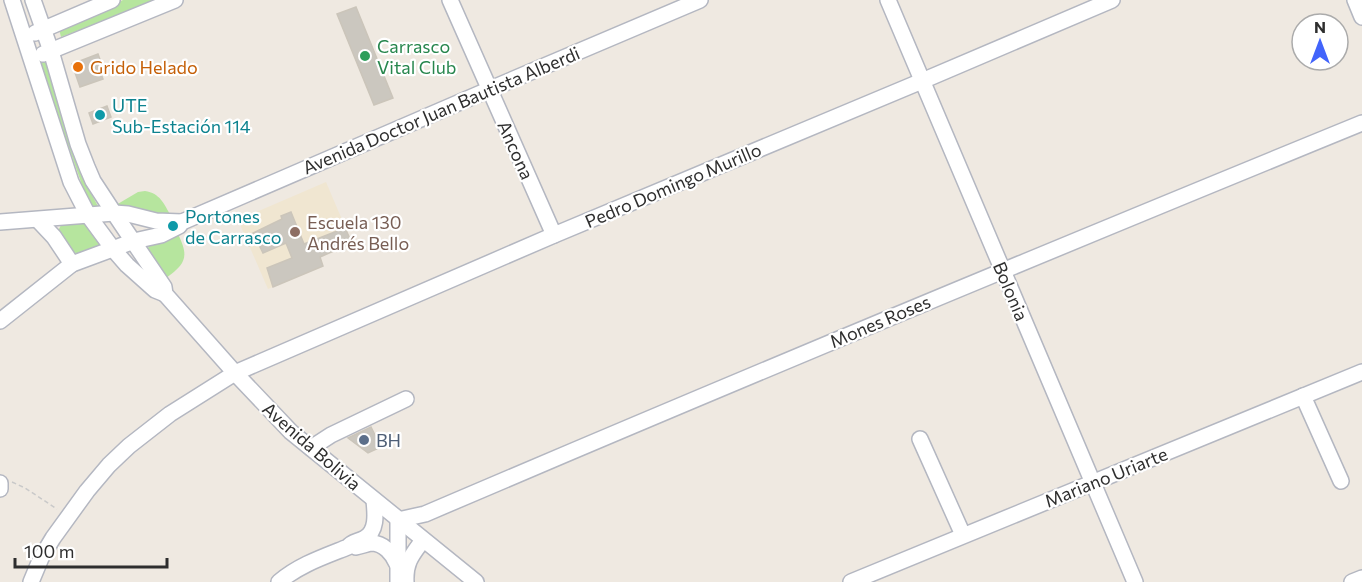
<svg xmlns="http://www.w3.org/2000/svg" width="1362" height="582" font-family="Commissioner,sans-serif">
	<rect width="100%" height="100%" fill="#efe9e1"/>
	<path fill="#f0e6d1" d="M326,182L352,243L320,257L323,266L268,289L238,220Z"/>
	<g fill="#b6e59e">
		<path d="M123,0H158L61,37L59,29Z"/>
		<path d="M40,59L46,60C60,112 73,161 99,208L93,210L82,185L39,62Z"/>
		<path d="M145,191C160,193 164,204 171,216L165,218L116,205L138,192Z"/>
		<path d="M84,221L102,245L77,254L71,250L58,231L61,225Z"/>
		<path d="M177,232C189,256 187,263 166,278L148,254V248L150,244Z"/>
	</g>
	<g fill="#cbc7bf" stroke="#cbc5ba" stroke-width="1.5">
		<path d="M356,7L393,98L374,105L337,14Z"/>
		<path d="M98,54L102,65L98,66L103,79L80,87L72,64Z"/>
		<path d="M107,106L111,117L93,124L89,113Z"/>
		<path d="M291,212L304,244L345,228L352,243L320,257L323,266L273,287L267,268L292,258L286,243L263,253L257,241L249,246L245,237L282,219L281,216Z"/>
		<path d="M371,427L381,447L368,453L348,438Z"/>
	</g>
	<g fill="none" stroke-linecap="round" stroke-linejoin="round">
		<defs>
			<g id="minor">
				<path d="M12,0L71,182L88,215L113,249L127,265L155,290L165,294"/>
				<path d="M33,0L51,51L78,144L87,167L93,181L114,213L164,287L165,294L235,373L291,432L476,582"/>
				<path d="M450,0L554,235"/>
				<path d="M888,0L1135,582"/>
				<path d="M1355,0L1362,17"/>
				<path d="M35,33L112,0"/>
				<path d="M43,54L175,0"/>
				<path d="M38,220L54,237L72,264"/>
				<path d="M0,222L114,213L128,214L156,221L182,222"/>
				<path d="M0,321L72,264L134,241L161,235L179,226L182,222C354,147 527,73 700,0"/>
				<path d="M1303,396L1341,481"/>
				<path d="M920,439L963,535"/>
				<path d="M311,448L331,435L406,399"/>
				<path d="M0,483V489"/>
				<path d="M356,547C361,546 366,544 371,543C384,543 393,554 397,564"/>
				<path d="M31,582L41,558L53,538L87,491L109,465L129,446L170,414L235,373L554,235L922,81L1112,0"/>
				<path d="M279,582C299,565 323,557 348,547C352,541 358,542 365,538C378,530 375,512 374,500"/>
				<path d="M398,582V520L425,514C736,381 1049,251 1362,123"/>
				<path d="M406,582C405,562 412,555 423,540"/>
				<path d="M851,582L1362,372"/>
				<path d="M1352,582L1362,578"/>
			</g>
		</defs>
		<use href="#minor" stroke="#b4b7c1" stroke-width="18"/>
		<path stroke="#c9c9c9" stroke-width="1.5" stroke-dasharray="4.5 3" stroke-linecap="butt" d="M12,482L25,488L57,509"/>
		<use href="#minor" stroke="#fff" stroke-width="15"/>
	</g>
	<circle fill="#2e9e5b" stroke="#fff" stroke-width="2" cx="365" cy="56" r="6"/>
	<circle fill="#e8710a" stroke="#fff" stroke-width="2" cx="78" cy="67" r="6"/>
	<g fill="#0f9aa8" stroke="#fff" stroke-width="2">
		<circle cx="100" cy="115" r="6"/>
		<circle cx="173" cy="226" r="6"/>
	</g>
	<circle fill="#8d6e63" stroke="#fff" stroke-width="2" cx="295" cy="232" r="6"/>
	<circle fill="#5c6f8a" stroke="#fff" stroke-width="2" cx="364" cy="440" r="6"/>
	<g text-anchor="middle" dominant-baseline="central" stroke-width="4.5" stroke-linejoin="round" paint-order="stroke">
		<g font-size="18" fill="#27864d" stroke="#fff" text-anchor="start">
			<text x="377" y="46">Carrasco<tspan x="377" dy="21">Vital Club</tspan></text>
		</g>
		<g font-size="18" fill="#c56008" stroke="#fff" text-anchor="start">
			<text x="90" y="67">Grido Helado</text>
		</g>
		<g font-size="18" fill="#0d838f" stroke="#fff" text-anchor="start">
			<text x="112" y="105">UTE<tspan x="112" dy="21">Sub-Estación 114</tspan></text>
			<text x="185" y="216">Portones<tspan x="185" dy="21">de Carrasco</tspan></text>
		</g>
		<g font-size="18" fill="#2e2e2e" stroke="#fff">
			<text transform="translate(441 110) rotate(-23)">Avenida Doctor Juan Bautista Alberdi</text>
			<text transform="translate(516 150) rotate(66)">Ancona</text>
			<text transform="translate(673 185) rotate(-23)">Pedro Domingo Murillo</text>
			<text transform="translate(1011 291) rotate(67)">Bolonia</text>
			<text transform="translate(880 321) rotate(-23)">Mones Roses</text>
			<text transform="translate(312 446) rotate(41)">Avenida Bolivia</text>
			<text transform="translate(1106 477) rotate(-22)">Mariano Uriarte</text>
		</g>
		<g font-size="18" fill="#785e54" stroke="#fff" text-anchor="start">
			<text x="307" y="222">Escuela 130<tspan x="307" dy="21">Andrés Bello</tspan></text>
		</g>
		<g font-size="18" fill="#4e5e75" stroke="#fff" text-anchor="start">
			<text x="376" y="440">BH</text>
		</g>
	</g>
	<g transform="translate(1320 42)"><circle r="28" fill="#ffffff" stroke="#ababab" stroke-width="1.5"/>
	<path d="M0-4.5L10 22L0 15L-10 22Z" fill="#4264fb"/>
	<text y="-9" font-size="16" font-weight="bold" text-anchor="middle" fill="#2e2e2e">N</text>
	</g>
	<path d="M15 558v9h152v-9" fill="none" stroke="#2e2e2e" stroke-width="3"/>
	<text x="24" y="558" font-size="18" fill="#2e2e2e" stroke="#ffffff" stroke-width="4.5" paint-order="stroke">100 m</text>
</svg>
